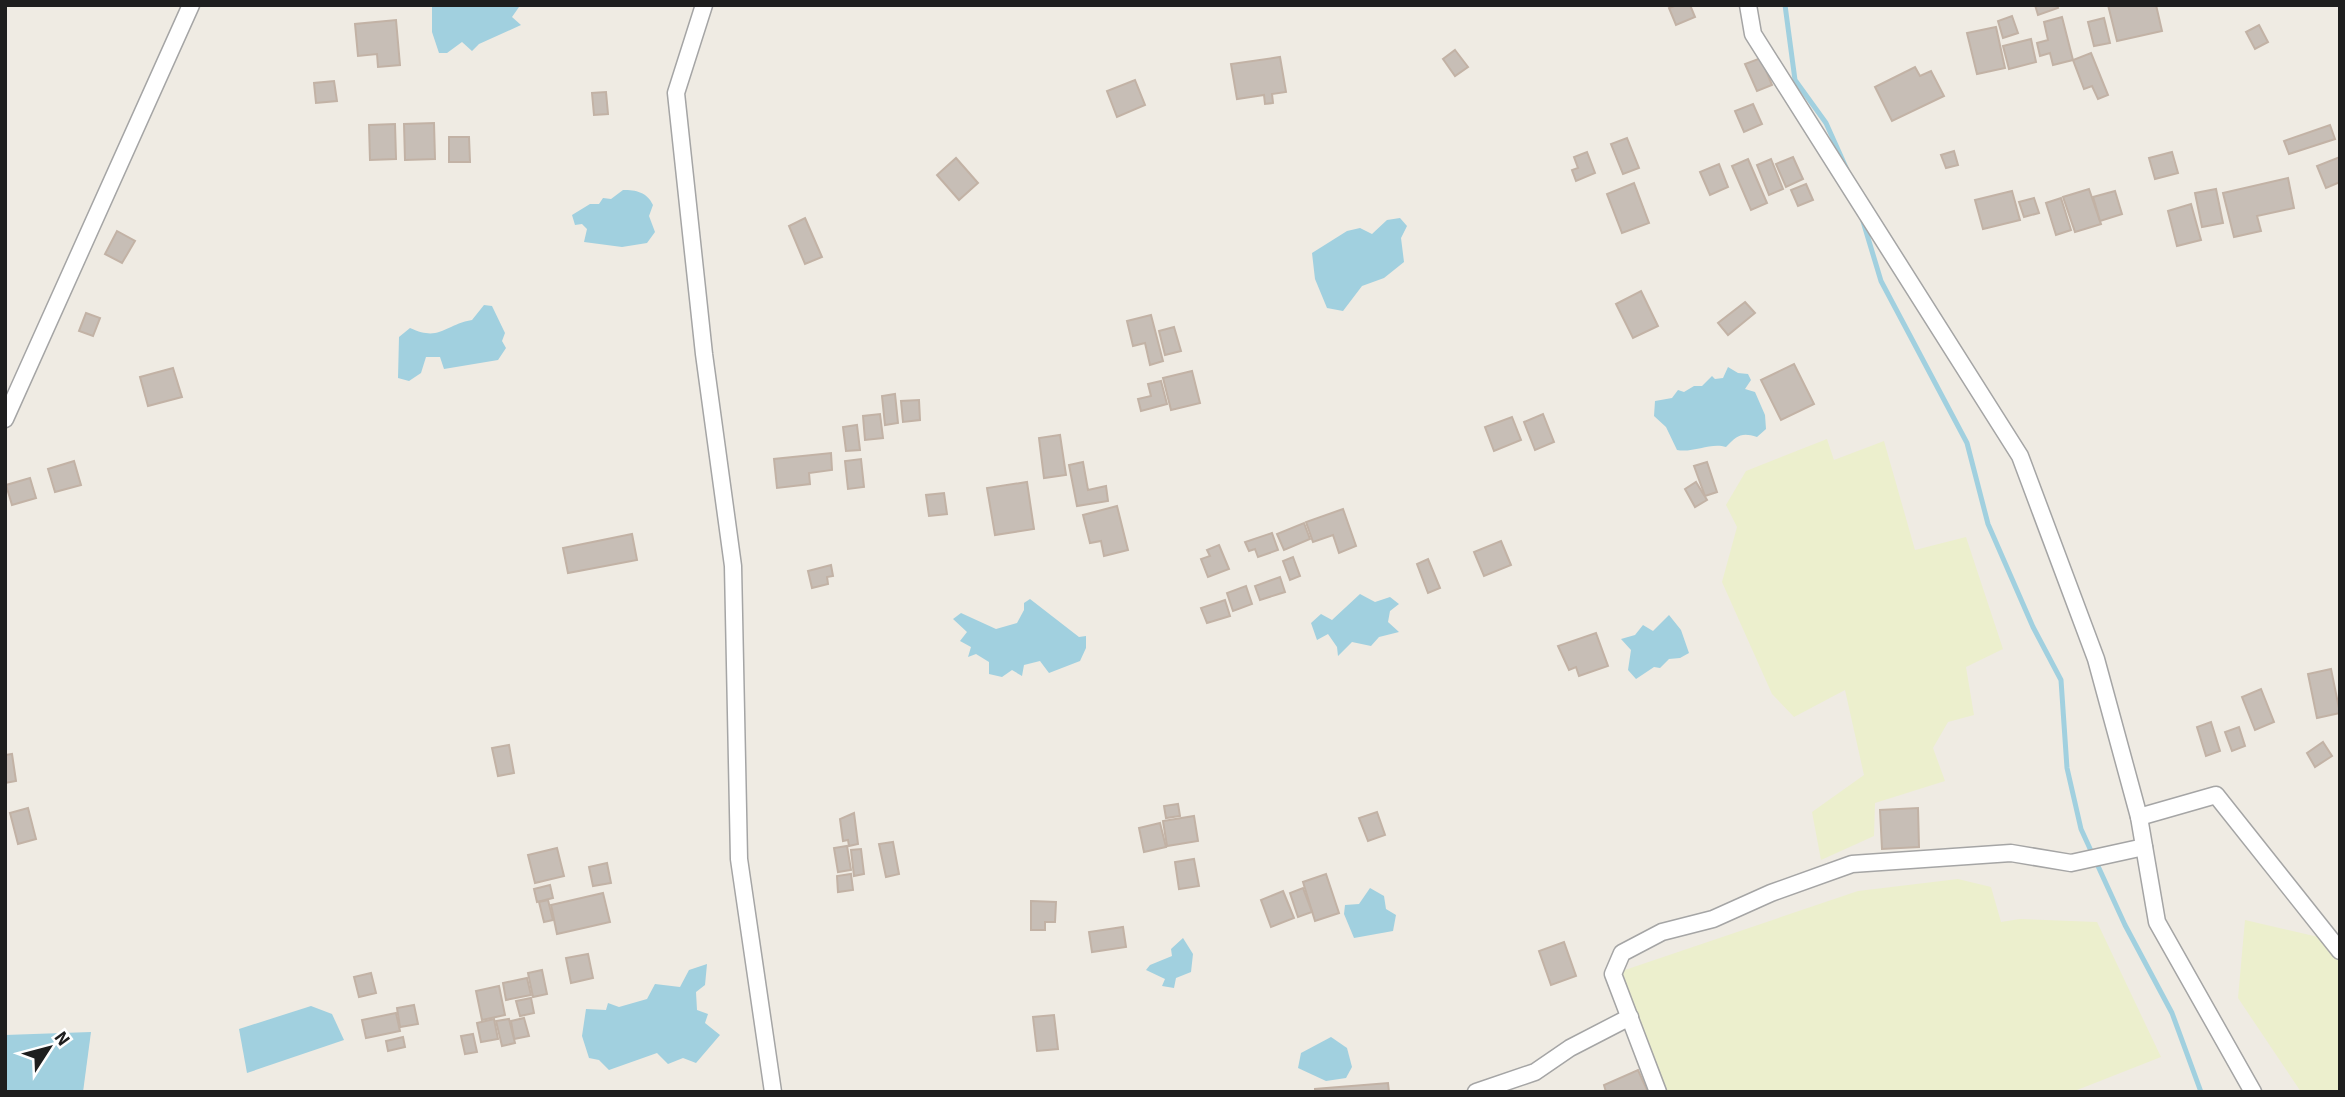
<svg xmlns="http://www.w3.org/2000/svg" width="2345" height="1097" font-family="'Source Sans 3',sans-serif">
	<rect width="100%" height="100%" fill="#efebe3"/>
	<g fill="#ecefcd">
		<path d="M1827,439L1834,460L1884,441L1915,550L1966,537L2003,649L1966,667L1974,715L1948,722L1933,748L1945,781L1875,803L1874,836L1821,860L1812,812L1864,775L1845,690L1794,717L1772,694L1722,582L1737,527L1726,505L1746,471Z"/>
		<path d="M1958,879L1991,887L2001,922L2020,919L2097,922L2161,1057L2072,1092H1658L1613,974L1858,891Z"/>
		<path d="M2245,920L2340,942V1092H2301L2238,998Z"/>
	</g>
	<g fill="#a1d0df">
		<path d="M432,5H514L519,7L512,17L521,25L479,44L472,51L462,42L447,53H439L432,32Z"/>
		<path d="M623,190C636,190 647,192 653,205L649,216L655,232L647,243L622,247L584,242L587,229L582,224L575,225L572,215L590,204H599L603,198L611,199Z"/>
		<path d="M1400,218L1407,226L1401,238L1404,262L1384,278L1362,286L1343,311L1327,308L1315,279L1312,253L1347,231L1360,228L1372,234L1387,220Z"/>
		<path d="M484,305L492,306L505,333L502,341L506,348L498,360L444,369L440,357H426L421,373L409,381L398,378L399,337L410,328C440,342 444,325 472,320Z"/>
		<path d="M1728,367L1738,373L1748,374L1751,380L1745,389L1755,392L1765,415L1766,429L1757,437C1742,432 1737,435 1726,447C1711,442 1694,453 1677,450L1666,427L1654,416L1655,401L1672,398L1678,390L1684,392L1694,386H1702L1712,376L1715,379L1723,378Z"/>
		<path d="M1360,594L1375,602L1390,597L1399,604L1390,611L1388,622L1399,632L1379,637L1371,646L1352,642L1338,656L1337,647L1328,634L1317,640L1311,623L1321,614L1332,620Z"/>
		<path d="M1030,599L1079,637L1086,636V648L1080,661L1049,673L1040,661L1024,665L1022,676L1012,670L1002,677L989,674V662L976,654L968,657L971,647L960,641L967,632L953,619L961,613L996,629L1017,623L1024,610V603Z"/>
		<path d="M1669,615L1681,630L1689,653L1680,658L1669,659L1660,668L1654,667L1636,679L1628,670L1631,650L1621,639L1635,635L1643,625L1653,631Z"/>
		<path d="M1370,888L1384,896L1386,909L1396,915L1393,931L1354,938L1344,914L1345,905L1359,904Z"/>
		<path d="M1183,938L1193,954L1191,972L1176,978L1174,988L1162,986L1165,979L1146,970L1150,965L1172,956L1171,949Z"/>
		<path d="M707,964L705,985L696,992L697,1010L708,1014L705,1023L720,1035L696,1063L683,1058L668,1064L657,1053L609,1070L599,1060L589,1058L582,1036L586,1009L606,1010L608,1003L619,1007L647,999L655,984L680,987L689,970Z"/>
		<path d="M311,1006L332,1014L344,1040L247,1073L239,1029Z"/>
		<path d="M91,1032L83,1092H5V1035Z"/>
		<path d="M1331,1037L1347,1048L1352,1067L1346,1078L1326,1081L1298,1068L1301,1053Z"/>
	</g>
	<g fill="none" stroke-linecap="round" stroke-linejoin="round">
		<g stroke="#a1d0df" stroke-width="5">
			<path d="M1785,5L1795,80L1826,123L1848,172"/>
			<path d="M1862,218L1881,281L1967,443L1988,524L2033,627L2061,680L2067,768L2081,829L2125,925L2172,1013L2201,1092"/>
		</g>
	</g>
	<g fill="#c7beb6" stroke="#c2b2a5" stroke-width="2">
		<path d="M1677,5H1690L1695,17L1676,25L1669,8Z"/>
		<path d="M2035,5H2057L2058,8L2038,15Z"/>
		<path d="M2108,5H2156L2162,31L2117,41Z"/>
		<path d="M2012,16L2018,33L2003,38L1998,21Z"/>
		<path d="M2062,17L2073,60L2053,65L2050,53L2040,56L2037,43L2048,40L2044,22Z"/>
		<path d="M2104,18L2110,43L2094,46L2088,22Z"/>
		<path d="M396,20L400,65L378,67L377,54L358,56L355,24Z"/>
		<path d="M2259,25L2268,42L2255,49L2246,32Z"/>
		<path d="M1996,27L2005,68L1977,74L1967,33Z"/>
		<path d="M2031,39L2036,62L2009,69L2003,46Z"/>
		<path d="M1455,50L1468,67L1455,76L1443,59Z"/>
		<path d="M2091,53L2108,95L2098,99L2092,86L2084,89L2073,60Z"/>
		<path d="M1280,57L1286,92L1272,94L1273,103L1265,104L1264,95L1237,99L1231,64Z"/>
		<path d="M1761,58L1772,85L1757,91L1745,64Z"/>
		<path d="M1915,67L1920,76L1931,71L1944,96L1892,121L1875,87Z"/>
		<path d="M1135,80L1145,105L1117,117L1107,91Z"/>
		<path d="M334,81L337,101L316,103L314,83Z"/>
		<path d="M606,92L608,114L594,115L592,93Z"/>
		<path d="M1753,104L1762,124L1744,132L1735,111Z"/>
		<path d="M434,123L435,159L405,160L404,124Z"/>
		<path d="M395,124L396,159L370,160L369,125Z"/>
		<path d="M2330,125L2335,139L2289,154L2284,141Z"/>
		<path d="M449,137H469L470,162H449Z"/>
		<path d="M1627,138L1639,168L1623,174L1611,144Z"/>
		<path d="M1954,151L1958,165L1946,168L1941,155Z"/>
		<path d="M1587,152L1595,173L1576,181L1572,170L1578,168L1574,157Z"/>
		<path d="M2172,152L2178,173L2155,179L2149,158Z"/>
		<path d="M1793,157L1803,179L1786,187L1776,164Z"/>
		<path d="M2340,157V182L2326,188L2317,166Z"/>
		<path d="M956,158L978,183L959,200L937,175Z"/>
		<path d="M1748,159L1767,203L1751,210L1732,166Z"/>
		<path d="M1771,159L1783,189L1769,195L1757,165Z"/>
		<path d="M1719,164L1728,187L1710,195L1700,172Z"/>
		<path d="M2288,178L2294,208L2257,216L2261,231L2234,237L2223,193Z"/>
		<path d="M1634,183L1649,223L1622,233L1607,194Z"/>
		<path d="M1806,184L1813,200L1798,206L1791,190Z"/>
		<path d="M2089,189L2101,224L2075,232L2063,197Z"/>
		<path d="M2216,189L2223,223L2202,227L2195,193Z"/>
		<path d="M2012,191L2020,220L1983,229L1975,200Z"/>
		<path d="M2115,191L2122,214L2100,221L2093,197Z"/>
		<path d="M2034,198L2039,213L2024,217L2019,202Z"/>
		<path d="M2061,198L2071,230L2056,235L2046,203Z"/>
		<path d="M2191,204L2201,240L2177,246L2168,211Z"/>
		<path d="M805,218L822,257L805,264L789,226Z"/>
		<path d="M117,231L135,241L122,263L105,254Z"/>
		<path d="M1641,291L1658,326L1633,338L1616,304Z"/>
		<path d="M1745,302L1755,313L1728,335L1718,323Z"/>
		<path d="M86,313L100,318L93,336L79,331Z"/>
		<path d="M1151,315L1163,361L1150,365L1145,343L1133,346L1127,321Z"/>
		<path d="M1174,327L1181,351L1165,355L1159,331Z"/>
		<path d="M1794,364L1814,404L1781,420L1761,380Z"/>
		<path d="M173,368L182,397L148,406L140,377Z"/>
		<path d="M1192,371L1200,403L1171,410L1163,378Z"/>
		<path d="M1161,381L1167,404L1141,411L1138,399L1151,396L1148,384Z"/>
		<path d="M895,394L898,423L885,425L882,396Z"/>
		<path d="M919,400L920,420L903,422L901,401Z"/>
		<path d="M880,414L883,438L865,440L863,416Z"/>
		<path d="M1543,414L1554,442L1535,450L1524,422Z"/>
		<path d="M1512,417L1521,440L1494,451L1485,427Z"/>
		<path d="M857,425L860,450L846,451L843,427Z"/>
		<path d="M1060,435L1066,475L1044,478L1039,438Z"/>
		<path d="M831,453L832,470L809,473L810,484L777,488L774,459Z"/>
		<path d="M861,459L864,487L848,489L845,461Z"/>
		<path d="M74,461L81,485L55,492L48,469Z"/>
		<path d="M1083,462L1088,490L1106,486L1108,501L1077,506L1069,465Z"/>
		<path d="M1707,462L1717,492L1705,496L1694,466Z"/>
		<path d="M30,478L36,498L12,505L6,485Z"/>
		<path d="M1027,482L1034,529L995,535L987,488Z"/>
		<path d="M1696,482L1707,500L1695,507L1685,489Z"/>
		<path d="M944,493L947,514L929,516L926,495Z"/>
		<path d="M1117,506L1128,550L1104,556L1101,541L1090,543L1083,515Z"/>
		<path d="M1343,509L1356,546L1339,553L1333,535L1313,542L1306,522Z"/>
		<path d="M1304,523L1310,539L1284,550L1277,534Z"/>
		<path d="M1272,533L1278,550L1258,557L1255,549L1249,551L1245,542Z"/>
		<path d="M632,534L637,560L568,573L563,548Z"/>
		<path d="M1501,541L1511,565L1484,576L1474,552Z"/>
		<path d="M1219,545L1229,569L1208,577L1201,559L1210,556L1207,550Z"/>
		<path d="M1293,557L1300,576L1290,580L1283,561Z"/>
		<path d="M1428,559L1440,588L1428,593L1417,564Z"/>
		<path d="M831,565L833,576L827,577L828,584L812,588L808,571Z"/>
		<path d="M1280,577L1285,592L1260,600L1255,586Z"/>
		<path d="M1246,586L1252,604L1233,611L1227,593Z"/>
		<path d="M1225,600L1230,616L1207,623L1201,608Z"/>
		<path d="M1596,633L1608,666L1579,676L1576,667L1569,670L1558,646Z"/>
		<path d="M2331,669L2340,713L2317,718L2308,674Z"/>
		<path d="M2261,689L2274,722L2255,730L2242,697Z"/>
		<path d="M2211,722L2220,751L2206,756L2197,727Z"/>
		<path d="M2239,727L2245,746L2232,751L2225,732Z"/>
		<path d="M2323,742L2332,756L2315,767L2307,753Z"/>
		<path d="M509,745L514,773L498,776L492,748Z"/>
		<path d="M12,754L16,781L5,783V755Z"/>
		<path d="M1178,804L1180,816L1166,818L1164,806Z"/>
		<path d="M28,808L36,839L18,844L10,813Z"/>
		<path d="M1918,808L1919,847L1882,849L1880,810Z"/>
		<path d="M1377,812L1385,835L1368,841L1359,818Z"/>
		<path d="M854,813L858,844L849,846L848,840L843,841L840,819Z"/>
		<path d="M1194,816L1198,841L1167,846L1163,821Z"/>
		<path d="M1160,823L1166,847L1144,852L1139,828Z"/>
		<path d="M893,842L899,874L886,877L879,844Z"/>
		<path d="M847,846L851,870L838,872L834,848Z"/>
		<path d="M557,848L564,876L535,883L528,855Z"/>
		<path d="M861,849L864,874L854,876L851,850Z"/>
		<path d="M1194,859L1199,886L1179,889L1175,862Z"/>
		<path d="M607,863L611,883L593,886L589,867Z"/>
		<path d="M851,874L853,890L838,892L837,876Z"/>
		<path d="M1326,874L1339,913L1315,921L1303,882Z"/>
		<path d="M550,885L553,898L537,902L534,889Z"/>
		<path d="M1303,888L1312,912L1298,917L1290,893Z"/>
		<path d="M1283,891L1294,918L1271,927L1261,900Z"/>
		<path d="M603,893L610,922L557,934L551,905Z"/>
		<path d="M548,900L553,920L544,922L539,902Z"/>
		<path d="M1031,901L1056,902L1055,922H1045V930H1031Z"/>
		<path d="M1123,927L1126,947L1092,952L1089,932Z"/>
		<path d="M1564,942L1576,976L1551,985L1539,951Z"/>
		<path d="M588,954L593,978L571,983L566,958Z"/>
		<path d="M542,970L547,994L533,997L528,973Z"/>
		<path d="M371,973L376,993L359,997L354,977Z"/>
		<path d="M527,978L531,995L506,1000L503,983Z"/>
		<path d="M499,986L505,1015L482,1020L476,991Z"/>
		<path d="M531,998L534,1013L520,1016L516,1001Z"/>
		<path d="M414,1005L418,1024L400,1027L397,1008Z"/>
		<path d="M396,1013L400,1031L366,1038L362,1020Z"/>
		<path d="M1054,1015L1058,1049L1037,1051L1033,1017Z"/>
		<path d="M524,1018L529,1036L514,1039L511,1021Z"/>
		<path d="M494,1019L498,1039L481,1042L477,1023Z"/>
		<path d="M509,1019L515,1043L502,1046L496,1021Z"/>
		<path d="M473,1034L477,1052L465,1054L461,1036Z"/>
		<path d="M403,1037L405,1047L388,1051L386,1041Z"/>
		<path d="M1638,1070L1648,1092H1606L1604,1085Z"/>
		<path d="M1388,1083L1389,1092H1315V1089Z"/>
	</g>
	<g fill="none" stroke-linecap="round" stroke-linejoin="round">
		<defs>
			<g id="street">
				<path d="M704,5L676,93L704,354L733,566L739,859L773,1092"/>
				<path d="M1748,5L1753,34L2020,456L2096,659L2139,817L2157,922L2253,1092"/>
				<path d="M5,419L191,5"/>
				<path d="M2139,817L2216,795L2340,951"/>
				<path d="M1476,1092L1535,1072L1570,1048L1630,1017"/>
				<path d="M1658,1092L1613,974L1622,953L1662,932L1713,919L1771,893L1852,864L2011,853L2071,863L2144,847"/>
			</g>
		</defs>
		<use href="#street" stroke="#a5a5a5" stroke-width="19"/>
		<use href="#street" stroke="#fff" stroke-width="16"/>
	</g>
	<rect width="2345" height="1097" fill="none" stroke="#1e1e1e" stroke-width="14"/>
	<g transform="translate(49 1048) rotate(54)" stroke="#ffffff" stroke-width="5" paint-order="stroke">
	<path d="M0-5L12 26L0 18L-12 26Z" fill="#1e1e1e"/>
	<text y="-10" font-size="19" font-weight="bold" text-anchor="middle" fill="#1e1e1e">N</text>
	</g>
</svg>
